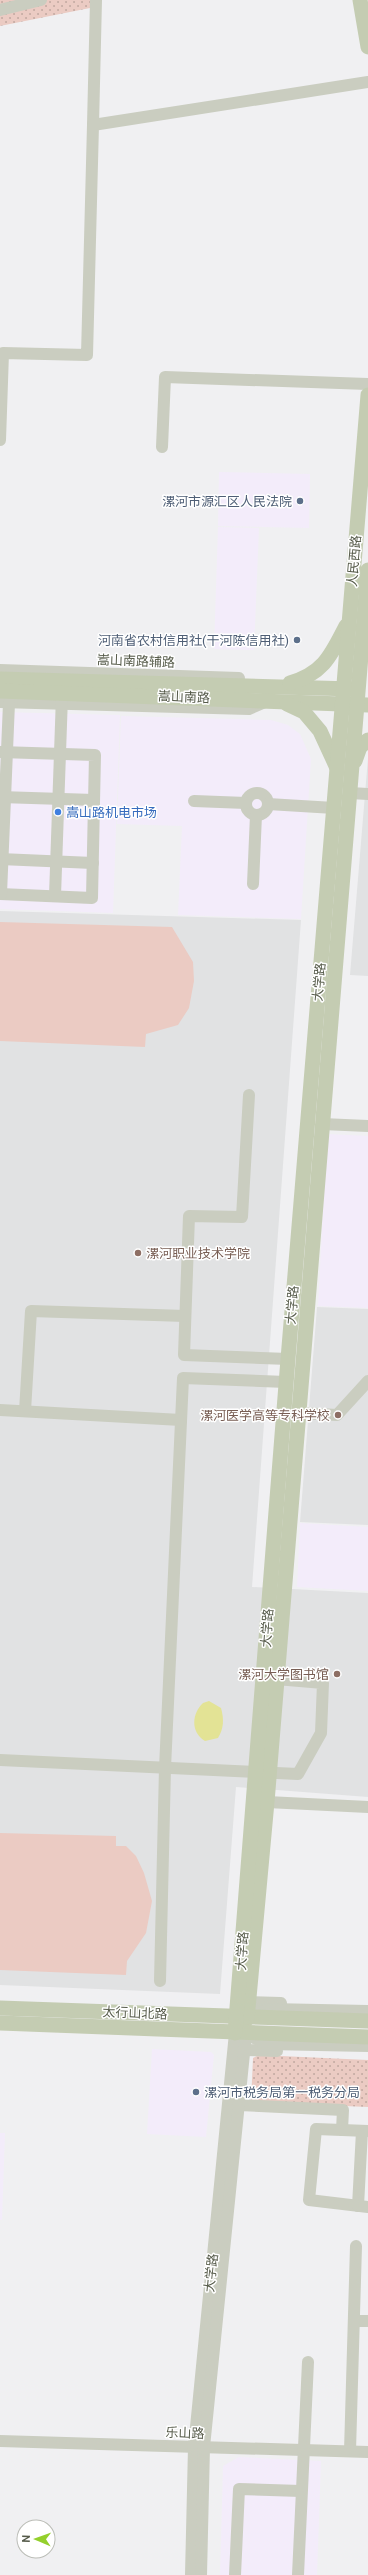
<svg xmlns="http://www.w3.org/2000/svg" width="368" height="2575" font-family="Roboto,'Noto Sans SC',sans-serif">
	<defs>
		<pattern id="park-dots" width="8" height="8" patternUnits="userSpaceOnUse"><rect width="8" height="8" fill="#ebcbc3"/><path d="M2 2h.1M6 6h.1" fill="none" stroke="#c1a8a0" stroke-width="1.8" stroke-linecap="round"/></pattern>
	</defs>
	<rect width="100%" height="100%" fill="#f0f0f2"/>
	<g fill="#f3ecfa">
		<path d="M219,472L310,474L309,528L218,526Z"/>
		<path d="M218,527L259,528L254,650L214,649Z"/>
		<path d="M0,712L120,715L113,913L0,909Z"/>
		<path d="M121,716L271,720L288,725L300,734L311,759L301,919L178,915L182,826L117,824Z"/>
		<path d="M327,1134L368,1136V1308L318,1306Z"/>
		<path d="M300,1523L368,1527V1591L297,1587Z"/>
		<path d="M152,2049L211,2052L214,2055L206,2137L147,2134Z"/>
		<path d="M0,2133H5L2,2220H0Z"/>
		<path d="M239,2457L321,2461L317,2575H220L223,2466Z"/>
	</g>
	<g fill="#e1e2e3">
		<path d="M368,758V976L350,975Z"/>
		<path d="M0,911L301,920L252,1587L368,1593V1797L236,1787L220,1994L0,1985Z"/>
		<path d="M317,1307L368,1309V1525L300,1522Z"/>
	</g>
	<g fill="url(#park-dots)">
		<path d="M0,0H91L90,8L0,26Z"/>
		<path d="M259,2055L368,2060V2107L251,2102L253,2058Z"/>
	</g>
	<g fill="#ebcbc3">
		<path d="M0,922L172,927L193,962L194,981L189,1008L178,1025L146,1034L145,1047L0,1041Z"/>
		<path d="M0,1833L116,1836V1846H126L136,1856L144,1873L152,1901L146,1933L127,1961L126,1975L0,1970Z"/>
	</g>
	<path fill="#e3e395" d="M209,1701L221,1708C224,1719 224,1728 218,1738L205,1741C190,1732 192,1713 203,1703Z"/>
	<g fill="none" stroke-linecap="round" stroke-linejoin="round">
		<g stroke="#cacdc0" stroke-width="12">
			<path d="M0,10L41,0"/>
			<path d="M93,125L96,0"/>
			<path d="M0,440L3,353L87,355L93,125L368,82"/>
			<path d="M162,447L165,377L368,384"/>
			<path d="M0,670L239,678"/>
			<path d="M0,702L249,709L265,702"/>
			<path d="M0,752L95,755L92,898L0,894"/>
			<circle cx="257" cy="804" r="11"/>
			<path d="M350,793L368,794"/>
			<path d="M0,797L94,800"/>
			<path d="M194,801L246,803"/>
			<path d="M268,804L334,808"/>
			<path d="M0,859L93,863"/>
			<path d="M253,884L256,815"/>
			<path d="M1,894L9,703"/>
			<path d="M55,896L62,696"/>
			<path d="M249,1095L242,1217L189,1216L184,1355L288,1359"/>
			<path d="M322,1124L368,1126"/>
			<path d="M0,1410L181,1420"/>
			<path d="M25,1411L31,1311L185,1316"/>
			<path d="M299,1413L337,1415L368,1381"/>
			<path d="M0,1760L298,1774L321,1733L323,1683L276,1679"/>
			<path d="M267,1802L368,1807"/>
			<path d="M160,1981L165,1768L183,1378L286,1382"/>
			<path d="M249,2002L281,2003"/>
			<path d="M252,2015L270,2009L368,2011"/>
			<path d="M244,2050L277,2051"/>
			<path d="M239,2105L343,2110L342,2130"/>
			<path d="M368,2131L316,2129L309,2200L368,2207"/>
			<path d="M358,2206L362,2131"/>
			<path d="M354,2321H368"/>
			<path d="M0,2441L368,2452"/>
			<path d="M350,2451L356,2246"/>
			<path d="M191,2575L194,2447L235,2033"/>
			<path d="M201,2575L204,2447L246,2034L267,2044L368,2046"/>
			<path d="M235,2575L239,2489L301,2491"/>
			<path d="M298,2575L308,2362"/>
		</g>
		<g stroke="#c4ccb2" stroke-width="15">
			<path d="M360,0L368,47"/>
			<path d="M0,679L353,689"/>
			<path d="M290,683C324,673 331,655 346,626"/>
			<path d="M0,691L368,705"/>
			<path d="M287,704L304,712L320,731L337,768"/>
			<path d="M355,761L360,747L368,740"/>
			<path d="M0,2008L368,2021"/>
			<path d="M247,2019L267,1802L368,570"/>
			<path d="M0,2023L368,2037"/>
			<path d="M235,2033L288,1359L368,395"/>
		</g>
	</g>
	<g fill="#5c6f8a" stroke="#fff" stroke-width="1.5">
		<circle cx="300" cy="501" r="4"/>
		<circle cx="297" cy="640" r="4"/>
		<circle cx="196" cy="2092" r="4"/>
	</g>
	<circle fill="#3f7fe0" stroke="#fff" stroke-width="1.5" cx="58" cy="812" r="4"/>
	<g fill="#8d6e63" stroke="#fff" stroke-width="1.5">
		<circle cx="138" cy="1253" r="4"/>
		<circle cx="338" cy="1415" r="4"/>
		<circle cx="337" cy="1674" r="4"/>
	</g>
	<g text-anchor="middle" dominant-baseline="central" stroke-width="3" stroke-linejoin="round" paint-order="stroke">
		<g font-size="13" fill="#4e5e75" stroke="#fff" text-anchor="end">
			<text x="292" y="501">漯河市源汇区人民法院</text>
			<text x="289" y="640">河南省农村信用社(干河陈信用社)</text>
			<text x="204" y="2092" text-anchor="start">漯河市税务局第一税务分局</text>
		</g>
		<g font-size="13" fill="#565b4a" stroke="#fff">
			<text transform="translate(354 561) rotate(-85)">人民西路</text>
			<text transform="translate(136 661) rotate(2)">嵩山南路辅路</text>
			<text transform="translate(184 697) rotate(2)">嵩山南路</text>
			<text transform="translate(319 982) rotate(-85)">大学路</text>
			<text transform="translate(292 1305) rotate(-85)">大学路</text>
			<text transform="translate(267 1628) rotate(-86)">大学路</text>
			<text transform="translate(242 1951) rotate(-86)">大学路</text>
			<text transform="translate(135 2013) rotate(2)">太行山北路</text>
			<text transform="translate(211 2273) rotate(-84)">大学路</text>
			<text transform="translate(185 2433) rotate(2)">乐山路</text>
		</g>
		<g font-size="13" fill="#366cbe" stroke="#fff" text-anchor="start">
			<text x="66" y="812">嵩山路机电市场</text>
		</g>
		<g font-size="13" fill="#785e54" stroke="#fff" text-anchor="end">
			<text x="146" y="1253" text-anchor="start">漯河职业技术学院</text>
			<text x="330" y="1415">漯河医学高等专科学校</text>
			<text x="329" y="1674">漯河大学图书馆</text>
		</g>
	</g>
	<g transform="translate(36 2539) rotate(272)"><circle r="19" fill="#ffffff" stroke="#bbbdb7"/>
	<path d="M0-3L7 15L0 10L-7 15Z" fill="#94d02c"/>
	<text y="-6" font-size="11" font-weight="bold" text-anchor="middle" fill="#565b4a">N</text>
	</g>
</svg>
